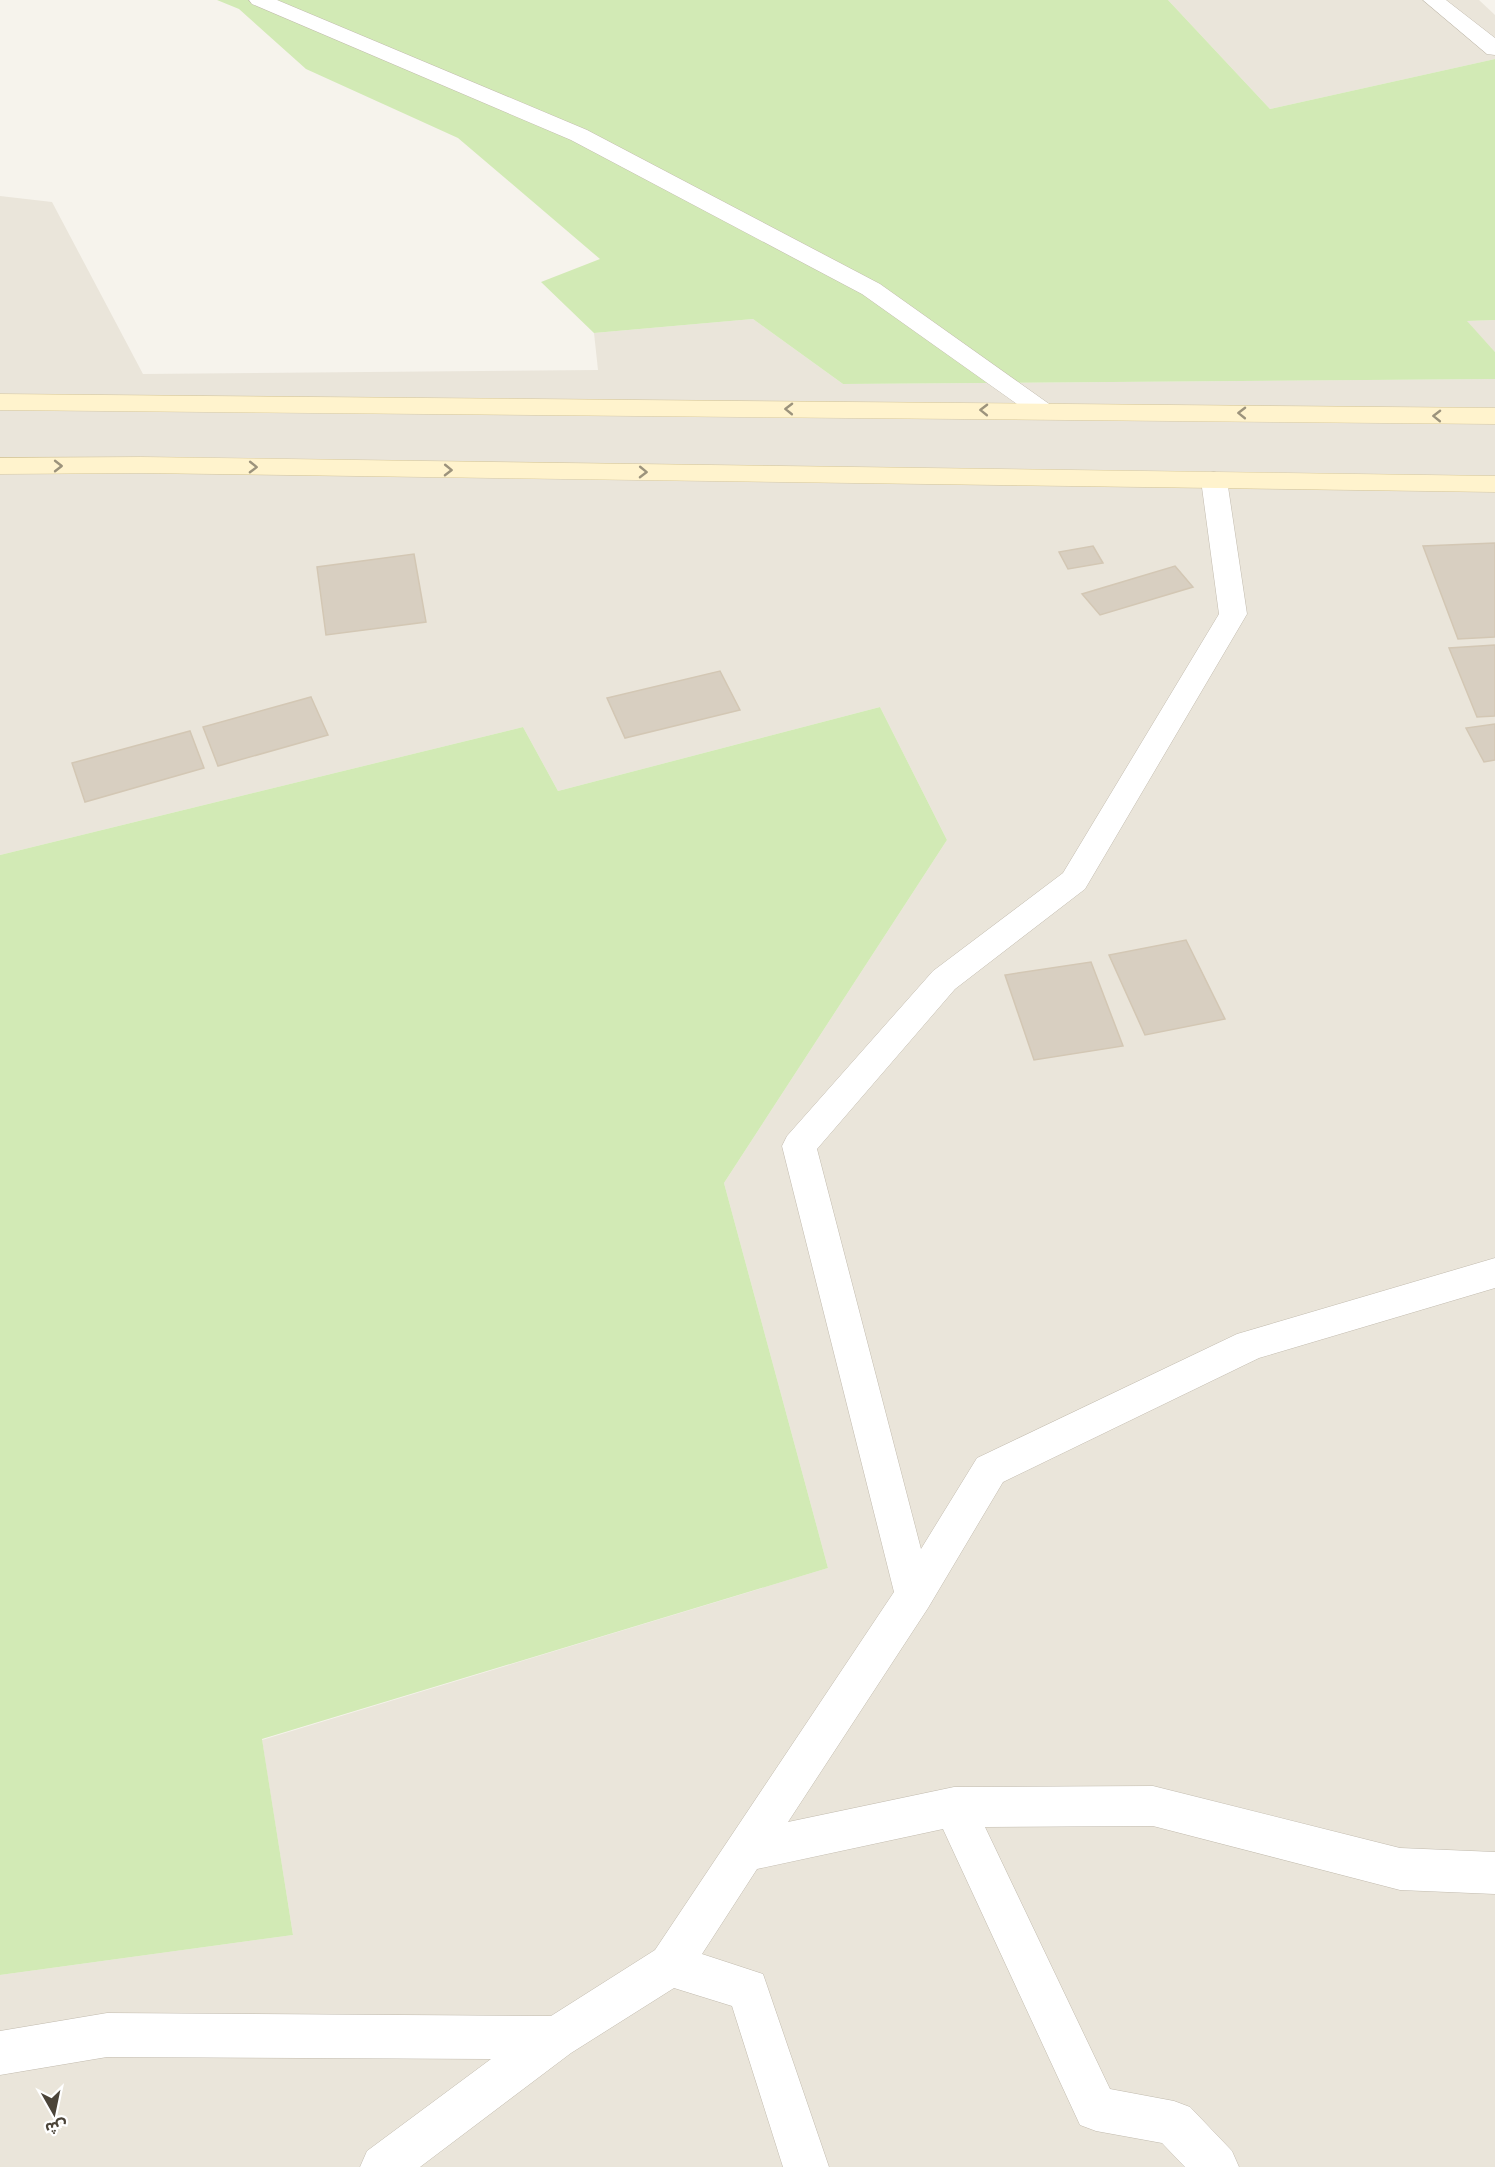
<svg xmlns="http://www.w3.org/2000/svg" width="1495" height="2167" font-family="'Source Sans 3','Noto Sans Arabic',sans-serif">
	<rect width="100%" height="100%" fill="#f6f3ec"/>
	<g fill="#eae5da">
		<path d="M1168,0H1479L1495,15V59L1270,109Z"/>
		<path d="M0,196L52,202L143,374L598,370L594,333L753,319L843,384L1495,379V2167H0V1975L293,1935L262,1740L828,1568L724,1183L947,840L880,707L558,791L523,727L0,855Z"/>
		<path d="M1495,320V352L1466,321Z"/>
	</g>
	<g fill="#d2eab5">
		<path d="M217,0H1168L1270,109L1495,59V320L1467,321L1495,352V379L843,384L753,319L594,333L541,282L600,259L458,138L306,69L239,9Z"/>
		<path d="M880,707L947,840L724,1183L828,1568L262,1739L293,1935L0,1975V855L523,727L558,791Z"/>
	</g>
	<g fill="#d8cfc1" stroke="#d3c7b4" stroke-width="1.5">
		<path d="M1495,543V637L1458,639L1423,546Z"/>
		<path d="M1093,546L1103,563L1068,569L1059,552Z"/>
		<path d="M414,554L426,622L326,635L317,567Z"/>
		<path d="M1175,566L1193,587L1100,615L1082,594Z"/>
		<path d="M1495,645V716L1477,717L1449,648Z"/>
		<path d="M720,671L740,710L625,738L607,698Z"/>
		<path d="M311,697L328,735L218,766L203,727Z"/>
		<path d="M1495,724V760L1484,762L1466,728Z"/>
		<path d="M190,731L204,768L85,802L72,763Z"/>
		<path d="M1186,940L1225,1019L1145,1035L1109,955Z"/>
		<path d="M1091,962L1123,1046L1034,1060L1005,975Z"/>
	</g>
	<g fill="none" stroke-linecap="round" stroke-linejoin="round">
		<defs>
			<g id="minor">
				<path d="M249,0H277L587,130L880,284L1052,406L1056,411L1052,416L1043,419L1034,416L862,294L571,140L252,4Z"/>
				<path d="M1423,0H1446L1495,38V55L1487,54Z"/>
				<path d="M1214,472L1223,474L1227,480L1247,614L1085,889L955,989L817,1149L921,1549L977,1458L1237,1334L1495,1258V1288L1259,1358L1003,1482L928,1608L788,1822L954,1787L1153,1786L1400,1848L1495,1852V1894L1400,1890L1153,1826L985,1827L1110,2089L1174,2101L1190,2107L1232,2151L1239,2167H1185L1162,2143L1096,2131L1080,2125L943,1829L757,1869L702,1954L763,1974L829,2167H783L732,2006L674,1988L571,2053L420,2167H360L367,2151L491,2059L107,2057L0,2075V2031L107,2013L551,2016L655,1950L894,1592L782,1146L787,1136L933,971L1063,873L1219,614L1201,480L1205,474Z"/>
			</g>
			<g id="secondary">
				<path d="M0,394L1495,408V424L0,410Z"/>
				<path d="M141,457L1495,476V492L141,473L0,474V458Z"/>
			</g>
		</defs>
		<use href="#minor" stroke="#c2bbae" stroke-width="1"/>
		<use href="#secondary" stroke="#d6c79b" stroke-width="1"/>
		<use href="#minor" fill="#fff" fill-rule="evenodd"/>
		<use href="#secondary" fill="#fff3cd" fill-rule="evenodd"/>
	</g>
	<defs><path id="oneway-chevron" d="M-2-3.5L2.5 0L-2 3.5" fill="none" stroke-width="1.6" stroke-linecap="round" stroke-linejoin="round" transform="scale(1.5)"/></defs>
	<g stroke="#9c937c">
		<use href="#oneway-chevron" transform="translate(789 409) rotate(-179)"/>
		<use href="#oneway-chevron" transform="translate(984 410) rotate(-179)"/>
		<use href="#oneway-chevron" transform="translate(1242 413) rotate(-179)"/>
		<use href="#oneway-chevron" transform="translate(1437 416) rotate(-179)"/>
		<use href="#oneway-chevron" transform="translate(58 466)"/>
		<use href="#oneway-chevron" transform="translate(253 467) rotate(1)"/>
		<use href="#oneway-chevron" transform="translate(448 470) rotate(1)"/>
		<use href="#oneway-chevron" transform="translate(643 472) rotate(1)"/>
	</g>
	<g transform="translate(54 2113) rotate(171)" stroke="#ffffff" stroke-width="4.5" paint-order="stroke">
	<path d="M0-4.5L10 22L0 15L-10 22Z" fill="#4b4439"/>
	<text y="-9" font-size="16" font-weight="bold" text-anchor="middle" fill="#4b4439">ش</text>
	</g>
</svg>
